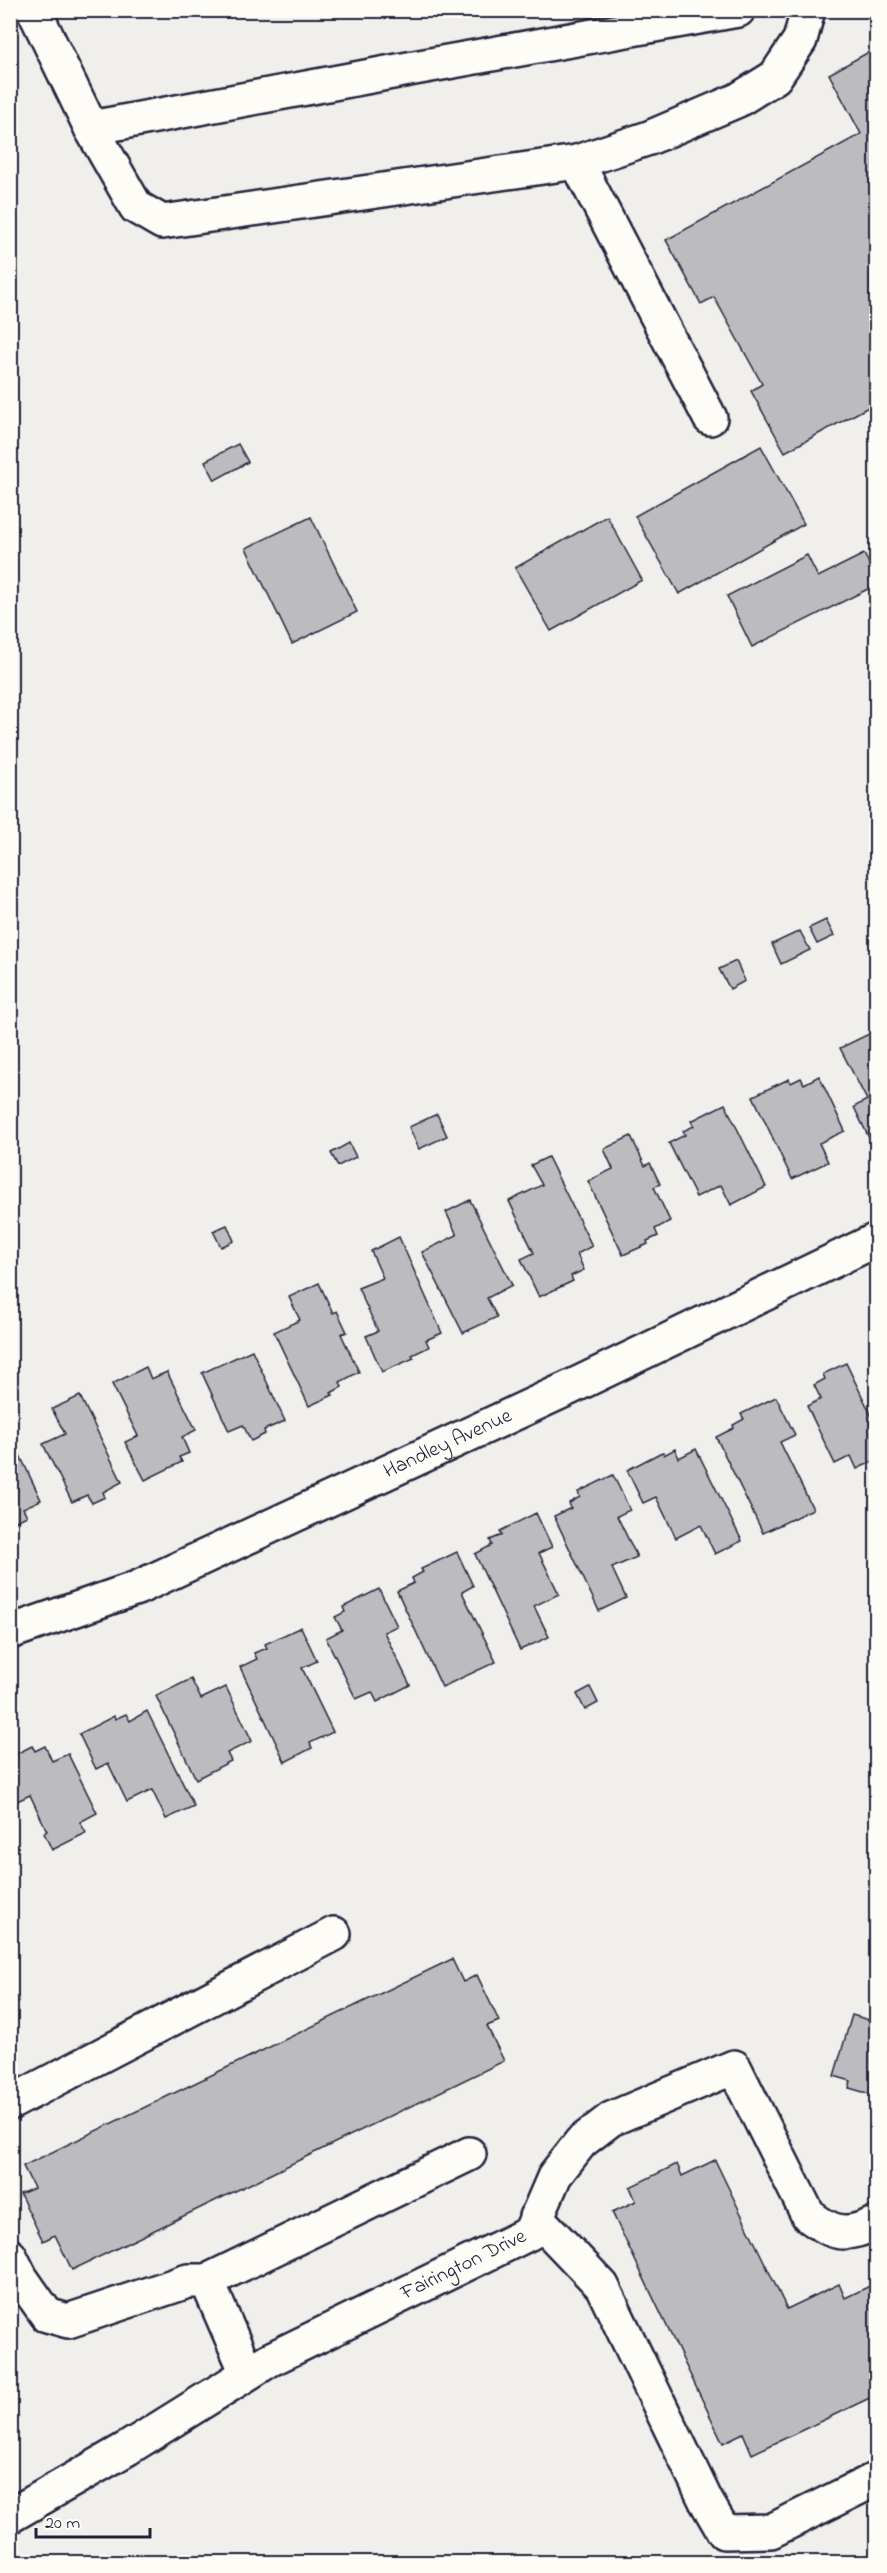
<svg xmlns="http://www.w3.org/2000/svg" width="887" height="2573" font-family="'Indie Flower',sans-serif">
	<rect width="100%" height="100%" fill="#f0efec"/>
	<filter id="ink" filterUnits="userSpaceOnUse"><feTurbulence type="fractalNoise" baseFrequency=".0167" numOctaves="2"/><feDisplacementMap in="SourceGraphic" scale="12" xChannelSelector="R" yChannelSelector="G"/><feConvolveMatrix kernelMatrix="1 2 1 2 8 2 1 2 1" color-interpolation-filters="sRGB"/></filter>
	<g filter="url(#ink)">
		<g fill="#bcbcc0" stroke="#22223b" stroke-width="1.5">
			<path d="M876,48V403L785,452L751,391L762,384L714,297L701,304L666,240L861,134L829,74Z"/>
			<path d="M238,444L248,462L215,480L205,461Z"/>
			<path d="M761,446L804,524L679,594L635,516Z"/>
			<path d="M607,516L642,580L551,631L515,568Z"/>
			<path d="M311,517L357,612L292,644L246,548Z"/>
			<path d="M864,554L876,577V585L752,647L727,596L807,555L818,577Z"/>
			<path d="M826,920L834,936L817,944L809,928Z"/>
			<path d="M800,931L810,950L781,964L772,944Z"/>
			<path d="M736,961L745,981L730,989L719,969Z"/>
			<path d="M873,1032L876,1039V1141L872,1144L854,1107L867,1100L840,1048Z"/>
			<path d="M819,1076L845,1131L819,1143L828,1162L792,1179L753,1096L789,1079L791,1083L801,1078L804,1084Z"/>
			<path d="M725,1104L766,1187L731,1205L721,1185L696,1197L669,1143L685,1135L683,1131L694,1126L691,1121Z"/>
			<path d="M437,1114L447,1136L419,1149L409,1127Z"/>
			<path d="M631,1136L645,1166L650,1163L660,1184L654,1187L670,1221L655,1229L658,1236L647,1241L648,1244L623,1255L588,1181L613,1169L604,1149Z"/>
			<path d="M349,1143L356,1157L338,1166L331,1153Z"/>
			<path d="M548,1157L592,1246L577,1254L584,1270L571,1276L573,1281L539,1297L521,1259L534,1253L509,1201L542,1185L531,1165Z"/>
			<path d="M470,1200L512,1285L487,1298L497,1317L463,1333L422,1252L457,1235L446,1212Z"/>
			<path d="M227,1225L234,1241L221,1247L213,1231Z"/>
			<path d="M399,1237L442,1333L426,1340L429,1347L412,1355L414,1358L382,1372L366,1336L378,1331L358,1288L383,1278L371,1251Z"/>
			<path d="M319,1283L333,1313L337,1311L347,1332L341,1334L359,1372L340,1382L342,1387L331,1393L333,1395L309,1406L274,1332L300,1320L289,1297Z"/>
			<path d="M252,1350L285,1421L264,1430L265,1434L251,1441L243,1425L229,1431L202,1373Z"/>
			<path d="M846,1363L876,1425V1460L857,1469L851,1456L835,1464L807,1406L821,1399L814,1385L825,1379L823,1374Z"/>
			<path d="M146,1367L151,1379L167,1372L196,1430L182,1437L189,1453L179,1457L182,1462L145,1480L125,1442L138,1436L112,1384Z"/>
			<path d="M80,1396L122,1482L103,1492L105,1497L92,1503L87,1495L72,1502L43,1444L65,1434L52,1409Z"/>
			<path d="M776,1397L795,1435L780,1442L813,1509L763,1533L716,1437L734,1428L733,1425L744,1419L741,1414Z"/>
			<path d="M10,1434L41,1500L23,1508L27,1516L12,1523L13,1526L10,1528Z"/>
			<path d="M675,1449L679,1458L696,1449L742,1541L715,1554L701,1525L676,1538L656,1497L643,1503L627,1470L660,1453L663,1452L664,1455Z"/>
			<path d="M613,1475L630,1510L617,1516L637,1557L612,1568L626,1598L599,1611L554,1516L571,1508L569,1503L580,1497L578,1492Z"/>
			<path d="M536,1513L552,1547L539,1553L559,1594L534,1606L549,1637L520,1650L475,1554L492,1545L490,1540L502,1535L500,1531Z"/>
			<path d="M457,1552L473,1586L462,1592L496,1662L442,1687L397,1591L414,1583L412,1578L423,1572L421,1569Z"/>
			<path d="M379,1589L397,1626L384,1632L410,1685L377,1702L372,1692L356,1699L326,1638L342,1630L335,1617L345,1612L343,1607Z"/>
			<path d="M301,1627L317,1661L302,1668L333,1732L310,1743L312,1748L285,1762L240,1667L257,1659L254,1653L267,1648L265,1644Z"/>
			<path d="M191,1679L201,1699L226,1687L252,1741L227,1753L231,1761L196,1779L156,1696Z"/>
			<path d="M590,1687L598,1703L585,1710L577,1694Z"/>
			<path d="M147,1711L194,1806L166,1819L152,1790L127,1802L108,1763L96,1769L79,1734L114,1716L115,1719L126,1714L130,1721Z"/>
			<path d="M32,1746L35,1751L45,1746L52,1761L68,1754L97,1813L80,1822L86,1833L52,1850L44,1833L47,1831L30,1795L15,1802L10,1794V1757Z"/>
			<path d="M452,1959L463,1982L477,1975L499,2021L487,2026L504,2061L72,2270L55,2235L43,2241L20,2194L34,2188L23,2166Z"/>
			<path d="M852,2015L876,2022V2087L874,2095L849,2088L851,2081L834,2076Z"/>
			<path d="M715,2160L787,2309L839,2284L845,2298L876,2283V2395L752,2454L743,2433L723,2443L612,2212L636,2201L630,2187L677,2164L682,2176Z"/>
		</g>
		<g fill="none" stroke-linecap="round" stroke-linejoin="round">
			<defs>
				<g id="minor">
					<path d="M34,10L91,128L414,68L738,10"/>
					<path d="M91,128L136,207L162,222L577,162L649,138L738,100L775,77L800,40L808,10"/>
					<path d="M577,162L710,418"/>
					<path id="s1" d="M10,1632L137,1588L569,1388L876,1240"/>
					<path d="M10,2103L334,1934"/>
					<path d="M536,2217L602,2286L706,2501L724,2532L771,2531L876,2479"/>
					<path d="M10,2256L21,2278L47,2315L68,2321L188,2281H207L247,2373"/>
					<path d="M207,2281L469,2154"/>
					<path id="s2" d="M10,2516L128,2448L269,2360L530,2233L555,2175L581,2142L611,2119L734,2067L808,2215C833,2235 847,2237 876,2223"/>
				</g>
			</defs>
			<use href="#minor" stroke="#22223b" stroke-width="38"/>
			<use href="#minor" stroke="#fdfcf7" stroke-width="33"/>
		</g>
	</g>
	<g text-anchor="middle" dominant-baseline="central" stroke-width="5" stroke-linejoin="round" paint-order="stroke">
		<g font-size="21" fill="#22223b" stroke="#fdfcf7">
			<text stroke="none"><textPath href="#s1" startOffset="477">Handley Avenue</textPath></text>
			<text stroke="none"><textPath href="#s2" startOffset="519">Fairington Drive</textPath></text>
		</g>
	</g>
	<rect width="887" height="2573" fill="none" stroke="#fdfcf7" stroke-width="36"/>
	<rect x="18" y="18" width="851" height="2537" fill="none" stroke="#22223b" stroke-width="2" filter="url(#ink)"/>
	<path d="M36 2528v9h114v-9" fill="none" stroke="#22223b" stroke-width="3"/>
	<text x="45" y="2528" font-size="18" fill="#22223b" stroke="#fdfcf7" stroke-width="4.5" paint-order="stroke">20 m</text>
</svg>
